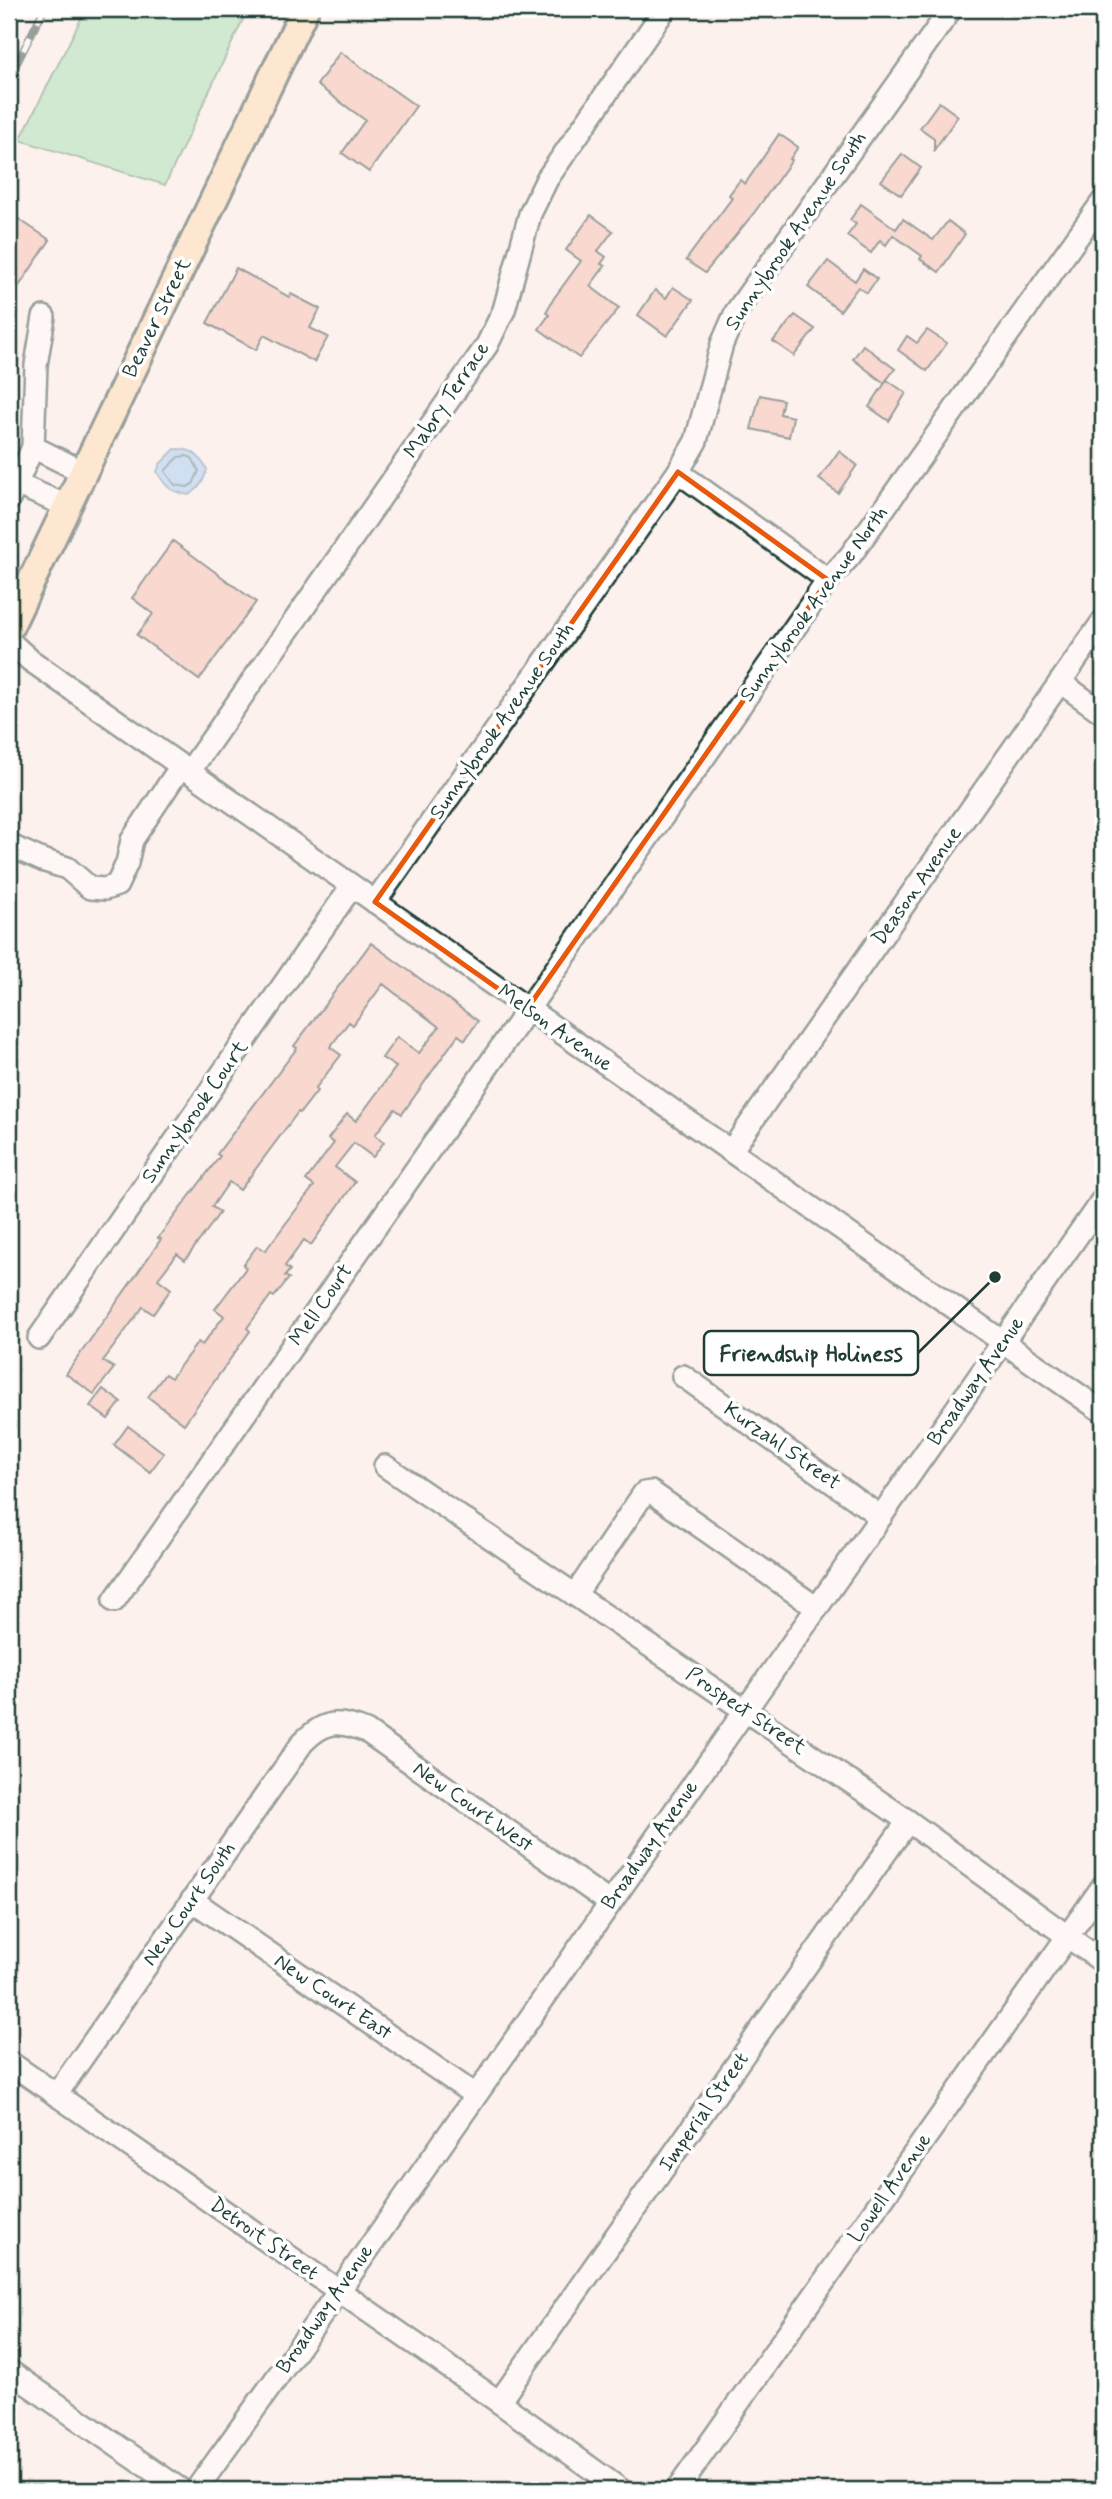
<svg xmlns="http://www.w3.org/2000/svg" width="1112" height="2499" font-family="Mynerve,sans-serif">
	<rect width="100%" height="100%" fill="#fdf1ee"/>
	<filter id="ink" filterUnits="userSpaceOnUse"><feTurbulence type="fractalNoise" baseFrequency=".0143" numOctaves="2"/><feDisplacementMap in="SourceGraphic" scale="14" xChannelSelector="R" yChannelSelector="G"/><feConvolveMatrix kernelMatrix="1 2 1 2 8 2 1 2 1" color-interpolation-filters="sRGB"/></filter>
	<g filter="url(#ink)">
		<path fill="#9de1ad" stroke="#5e8f70" stroke-width="2" d="M86,9H248L165,185L20,140Z"/>
		<path fill="#9acbf6" stroke="#6992a8" stroke-width="2" d="M175,449C194,449 197,454 207,469C204,481 200,488 189,495C169,491 168,489 157,472L160,464Z"/>
		<g fill="none" stroke-linecap="round" stroke-linejoin="round">
			<path stroke="#507682" stroke-width="2" d="M187,456L192,458L199,471L193,484L187,487L175,485L165,471L178,457Z"/>
		</g>
		<g fill="#f3baac" stroke="#1f3d34" stroke-width="2">
			<path d="M340,52L416,106L369,172L342,153L365,120L317,85Z"/>
			<path d="M939,102L958,116L934,150V138L920,128Z"/>
			<path d="M779,134L798,147L790,159L792,160L754,213L705,273L686,260L732,198L729,195L740,180L745,184Z"/>
			<path d="M902,154L921,168L901,195L881,181Z"/>
			<path d="M861,204L896,229L903,219L933,240L948,221L965,234L939,272L920,259L922,256L893,235L886,245L880,240L871,253L847,236L856,224L850,220Z"/>
			<path d="M591,215L613,231L598,251L606,257L601,264L605,266L590,286L619,308L579,358L539,329L549,315L546,312L554,298L581,261L566,250Z"/>
			<path d="M17,218L50,240L9,301V231Z"/>
			<path d="M828,261L855,281L863,269L877,279L867,293L858,287L840,311L808,287Z"/>
			<path d="M236,268L289,297L291,294L320,309L310,328L328,337L314,362L264,335L256,350L207,323Z"/>
			<path d="M673,287L693,300L667,336L638,315L655,290L666,298Z"/>
			<path d="M795,315L815,329L794,356L773,341Z"/>
			<path d="M927,330L947,343L927,371L898,350L907,336L917,343Z"/>
			<path d="M863,345L895,369L884,383L853,359Z"/>
			<path d="M887,380L906,393L889,421L869,407Z"/>
			<path d="M760,395L783,400L780,414L793,417L789,437L751,429Z"/>
			<path d="M839,451L857,465L838,493L819,479Z"/>
			<path d="M173,541L256,602L199,680L137,635L153,614L132,598Z"/>
			<path d="M371,943L478,1021L465,1040L458,1035L402,1114L395,1109L375,1135L384,1142L373,1157L354,1143L335,1167L355,1182L311,1245L304,1240L285,1266L290,1270L285,1276L289,1278L274,1297L271,1295L247,1328L250,1331L184,1424L148,1397L165,1374L171,1378L198,1342L202,1345L224,1316L215,1309L246,1268L243,1265L257,1246L265,1251L314,1186L306,1180L334,1143L328,1139L347,1114L356,1121L396,1067L382,1058L397,1037L419,1053L439,1027L383,984L353,1025L349,1022L330,1047L341,1055L315,1089L317,1091L300,1113L298,1112L240,1190L229,1182L212,1207L220,1212L211,1225L185,1260L177,1254L158,1279L171,1289L153,1314L143,1307L103,1361L114,1368L94,1394L66,1374L153,1251L161,1239L158,1238L220,1156L217,1154L297,1048L294,1046Z"/>
			<path d="M103,1389L121,1402L108,1419L90,1406Z"/>
			<path d="M128,1426L164,1453L150,1472L114,1445Z"/>
		</g>
		<g fill="none" stroke-linecap="round" stroke-linejoin="round">
			<defs>
				<g id="minor">
					<path d="M33,447L36,365L44,317"/>
					<path d="M678,472L828,580"/>
					<path d="M16,484L67,506"/>
					<path d="M9,500L33,447L83,472"/>
					<path d="M9,641L30,660L1103,1412"/>
					<path d="M1060,682L1103,713"/>
					<path d="M189,772L487,345L504,310L530,214L547,179L665,9"/>
					<path d="M9,845L42,860L67,868L90,888L105,889L117,885L127,863L132,840L181,766"/>
					<path d="M375,902L678,472L696,441L722,344L736,312L951,9"/>
					<path d="M731,1151L1103,621"/>
					<path d="M39,1338L352,886"/>
					<path d="M683,1376L881,1517"/>
					<path d="M385,1466L908,1821L1103,1962"/>
					<path d="M575,1595L644,1493L651,1492L817,1608"/>
					<path d="M114,1601L828,580L850,556L1103,201"/>
					<path d="M192,1900L475,2095"/>
					<path d="M9,2062L499,2402L621,2490"/>
					<path d="M56,2095L303,1742C325,1720 338,1720 366,1731L610,1903"/>
					<path d="M9,2371L181,2490"/>
					<path d="M499,2402L908,1821"/>
					<path d="M196,2490L339,2291L1103,1199"/>
					<path d="M677,2490L1103,1886"/>
				</g>
				<path id="major" d="M9,628L305,9"/>
			</defs>
			<use href="#minor" stroke="#1f3d34" stroke-width="26"/>
			<use href="#major" stroke="#1f3d34" stroke-width="32"/>
			<use href="#minor" stroke="#fff" stroke-width="21"/>
			<use href="#major" stroke="#fcdcac" stroke-width="26"/>
			<defs>
				<path id="rail" d="M9,79L44,9"/>
			</defs>
			<use href="#rail" stroke="#1f3d34" stroke-width="8"/>
			<use href="#rail" stroke="#fff" stroke-width="5" stroke-dasharray="16" stroke-linecap="butt"/>
		</g>
	</g>
	<path d="M0 0H1112V2499H0ZM678,472L828,580L527,1009L375,902Z" fill="#fdf1ee" fill-opacity=".55" fill-rule="evenodd"/>
	<path fill="none" stroke="#e8590c" stroke-width="5" stroke-linejoin="round" d="M678,472L828,580L527,1009L375,902Z"/>
	<g text-anchor="middle" dominant-baseline="central" stroke-width="7" stroke-linejoin="round" paint-order="stroke">
		<g font-size="21" fill="#1f3d34" stroke="#fff">
			<text transform="translate(796 231) rotate(-56)">Sunnybrook Avenue South</text>
			<text transform="translate(157 318) rotate(-64)">Beaver Street</text>
			<text transform="translate(447 400) rotate(-56)">Mabry Terrace</text>
			<text transform="translate(814 604) rotate(-54)">Sunnybrook Avenue North</text>
			<text transform="translate(502 721) rotate(-55)">Sunnybrook Avenue South</text>
			<text transform="translate(917 886) rotate(-55)">Deason Avenue</text>
			<text transform="translate(555 1028) rotate(35)">Melson Avenue</text>
			<text transform="translate(195 1112) rotate(-55)">Sunnybrook Court</text>
			<text transform="translate(321 1305) rotate(-55)">Mell Court</text>
			<text transform="translate(976 1381) rotate(-55)">Broadway Avenue</text>
			<text transform="translate(782 1446) rotate(35)">Kurzahl Street</text>
			<text transform="translate(746 1711) rotate(34)">Prospect Street</text>
			<text transform="translate(473 1807) rotate(35)">New Court West</text>
			<text transform="translate(650 1845) rotate(-55)">Broadway Avenue</text>
			<text transform="translate(189 1904) rotate(-55)">New Court South</text>
			<text transform="translate(333 1997) rotate(34)">New Court East</text>
			<text transform="translate(704 2112) rotate(-55)">Imperial Street</text>
			<text transform="translate(890 2188) rotate(-55)">Lowell Avenue</text>
			<text transform="translate(264 2239) rotate(35)">Detroit Street</text>
			<text transform="translate(325 2309) rotate(-55)">Broadway Avenue</text>
		</g>
	</g>
	<path fill="none" stroke="#1f3d34" stroke-width="2.5" d="M995 1277L918 1353"/>
	<circle fill="#1f3d34" stroke="#fff" stroke-width="2.5" cx="995" cy="1277" r="7"/>
	<rect fill="#fff" stroke="#1f3d34" stroke-width="2.5" x="704" y="1331" width="214" height="44" rx="7"/>
	<g font-size="23" text-anchor="middle" font-weight="bold" fill="#1f3d34">
		<text x="811" y="1361">Friendship Holiness</text>
	</g>
	<rect width="1112" height="2499" fill="none" stroke="#fff" stroke-width="35"/>
	<rect x="18" y="18" width="1077" height="2464" fill="none" stroke="#1f3d34" stroke-width="2.5" filter="url(#ink)"/>
</svg>
